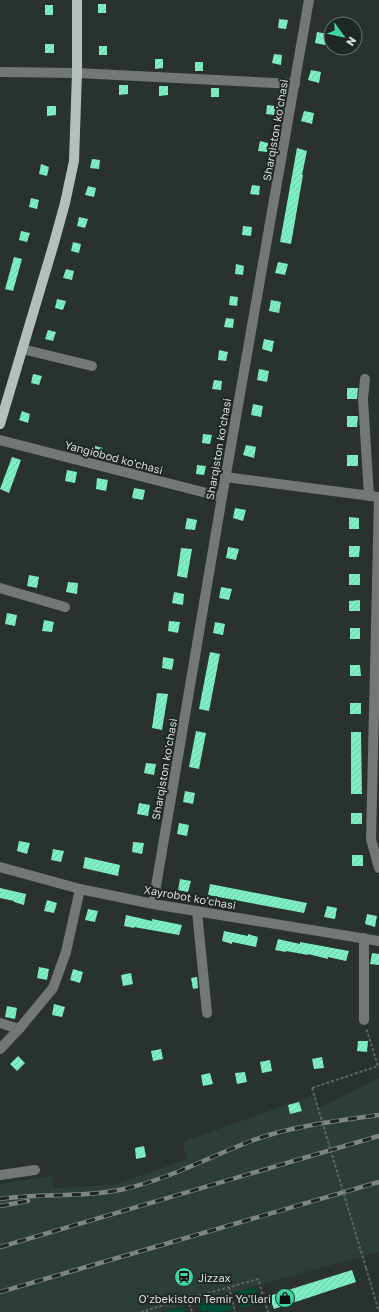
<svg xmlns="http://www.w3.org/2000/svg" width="379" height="1312" font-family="'Golos Text',sans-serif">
	<defs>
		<pattern id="building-hatch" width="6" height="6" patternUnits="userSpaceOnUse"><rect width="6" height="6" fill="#7defc3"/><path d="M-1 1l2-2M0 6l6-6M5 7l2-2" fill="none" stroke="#71cca9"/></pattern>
	</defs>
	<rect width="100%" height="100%" fill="#29322e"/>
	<path fill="#2d3e36" d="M379,1078V1252L160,1312H0V1184L51,1176L54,1188L114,1185L187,1159L182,1142L314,1095L319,1108Z"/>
	<g fill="#024d37">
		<path d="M256,1287L260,1303L240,1308L235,1292Z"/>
		<path d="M229,1294L232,1309L223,1312L201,1311L198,1303Z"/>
		<path d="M184,1306L186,1312H164Z"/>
	</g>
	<g fill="url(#building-hatch)">
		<rect x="98" y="4" width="8" height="9"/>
		<rect x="45" y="5" width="8" height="10"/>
		<path d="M279,19L288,20L286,29L278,28Z"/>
		<path d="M317,32L328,34L325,45L315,43Z"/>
		<rect x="45" y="44" width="9" height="9"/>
		<rect x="99" y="46" width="8" height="9"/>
		<path d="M274,54L282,55L281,65L272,63Z"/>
		<path d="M155,59H163V68L155,69Z"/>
		<rect x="195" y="62" width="8" height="9"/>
		<path d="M311,70L321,72L319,83L308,80Z"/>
		<path d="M119,85H128V94L119,95Z"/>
		<path d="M159,86H168V95L159,96Z"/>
		<rect x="211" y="88" width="8" height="9"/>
		<path d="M267,105L276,106L274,115L266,114Z"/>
		<path d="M47,106H56V115L47,116Z"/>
		<path d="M304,111L314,113L312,124L301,121Z"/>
		<path d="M260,141L268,143L267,152L258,151Z"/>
		<path d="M297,148L307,151L302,175H303L291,244L280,242Z"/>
		<path d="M92,159L100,160L99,169L90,168Z"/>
		<path d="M41,164L49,167L47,176L39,174Z"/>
		<path d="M252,185L260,186L259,195L250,194Z"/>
		<path d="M88,186L96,188L94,197L85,195Z"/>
		<path d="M31,198L39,200L37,209L29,207Z"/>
		<path d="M79,217L88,219L85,228L77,226Z"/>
		<path d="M243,226L252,227L251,236L242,235Z"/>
		<path d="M21,231L30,233L27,242L19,240Z"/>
		<path d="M73,242L81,244L79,253L71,251Z"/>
		<path d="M14,257L22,259L13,291L5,289Z"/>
		<path d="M278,262L288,264L285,275L275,273Z"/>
		<path d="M236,264L244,266L243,275L235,274Z"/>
		<path d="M66,269L74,271L72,280L63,278Z"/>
		<path d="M230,296L238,297L237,306L229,305Z"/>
		<path d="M57,299L66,301L63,310L55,308Z"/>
		<path d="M271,300L281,302L279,313L269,311Z"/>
		<path d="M226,318L234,319L233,328L224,327Z"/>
		<path d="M48,330L56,332L53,341L45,339Z"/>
		<path d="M264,339L274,341L272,352L262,349Z"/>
		<path d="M219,350L228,352L226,361L218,360Z"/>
		<path d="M259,369L269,371L267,382L257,380Z"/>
		<path d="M33,374L42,376L39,385L31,383Z"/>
		<path d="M214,380L222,381L221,390L212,389Z"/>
		<path d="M347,388H358L357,399H347Z"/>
		<path d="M253,404L263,406L261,417L251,415Z"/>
		<path d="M22,411L30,414L28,423L19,420Z"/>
		<path d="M347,416H358L357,427H347Z"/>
		<path d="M203,434L212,435L210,444L202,443Z"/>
		<path d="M246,445L256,447L254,458L243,455Z"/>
		<path d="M95,446L103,448L101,457L92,455Z"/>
		<rect x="347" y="455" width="11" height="11"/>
		<path d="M12,457L21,460L9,493L0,489Z"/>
		<path d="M197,465L206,466L204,475L196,474Z"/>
		<path d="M67,470L77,472L75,483L65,481Z"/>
		<path d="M97,478L108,480L106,491L96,489Z"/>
		<path d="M134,488L145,490L143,500L132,498Z"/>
		<path d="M235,508L246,510L243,521L233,518Z"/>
		<path d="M349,517L359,518V529H349Z"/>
		<path d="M187,518L197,520L195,530L185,529Z"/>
		<path d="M349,546H360L359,557H349Z"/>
		<path d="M228,547L239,549L236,560L226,558Z"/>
		<path d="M181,548L192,549L187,578L177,576Z"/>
		<rect x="349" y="574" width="11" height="11"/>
		<path d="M29,575L39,577L37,588L27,586Z"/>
		<path d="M68,582L78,583L77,594L66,592Z"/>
		<path d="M221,587L232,589L229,600L219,598Z"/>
		<path d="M174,592L184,594L183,605L172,603Z"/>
		<path d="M360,600V611H349V601Z"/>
		<path d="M7,613L17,615L15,626L5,624Z"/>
		<path d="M44,620L54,622L52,632L42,631Z"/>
		<path d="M169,621L180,622L178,633L168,631Z"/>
		<path d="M215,622L225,624L223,635L213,633Z"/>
		<rect x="350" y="628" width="10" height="11"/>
		<path d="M210,652L220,654L209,711L199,709Z"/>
		<path d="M163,657L174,659L172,670L162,668Z"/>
		<path d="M350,665H360L361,676H350Z"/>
		<path d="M157,693L168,694L162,730L152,728Z"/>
		<rect x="350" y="703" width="11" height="11"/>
		<path d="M196,731L206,733L199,769L189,767Z"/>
		<path d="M351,732H361L362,794H351Z"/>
		<path d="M146,763L156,764L154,775L144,773Z"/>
		<path d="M185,791L195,793L193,804L183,802Z"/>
		<path d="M139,803L150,805L148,816L137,814Z"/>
		<rect x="351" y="813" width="11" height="11"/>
		<path d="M179,823L189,825L187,836L177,834Z"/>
		<path d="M19,841L30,843L27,854L17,851Z"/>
		<path d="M133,842L144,843L142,854L132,852Z"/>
		<path d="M53,849L64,851L61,862L51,860Z"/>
		<rect x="352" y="855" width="11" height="11"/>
		<path d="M85,857L120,865L118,876L83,868Z"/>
		<path d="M180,879L191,881L188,892L178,890Z"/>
		<path d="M210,884L307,903L304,913L208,895Z"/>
		<path d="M0,888L26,894L24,905L14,902V901L0,898Z"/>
		<path d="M47,900L57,903L54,913L44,911Z"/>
		<path d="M327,906L337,908L335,919L324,917Z"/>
		<path d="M88,909L98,911L95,922L85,920Z"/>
		<path d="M367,914L377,916L375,927L365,924Z"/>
		<path d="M126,915L152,921V919L182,925L179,935L134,927V928L124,926Z"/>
		<path d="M224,931L248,936V934L258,937L256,947L232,942V944L222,941Z"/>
		<path d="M278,939L300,944V942L349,951L346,961L328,957V959L308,954V955L286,951V952L275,950Z"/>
		<path d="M372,953L379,954V965L370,964Z"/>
		<path d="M39,967L49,969L47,980L37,978Z"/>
		<path d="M73,969L83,972L80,983L70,980Z"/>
		<path d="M131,973L133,984L123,986L121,975Z"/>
		<path d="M197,977L198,988L193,989L191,978Z"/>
		<path d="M54,1004L65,1007L62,1017L52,1015Z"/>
		<path d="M7,1006L17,1008L15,1019L5,1017Z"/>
		<path d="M358,1041H368L367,1052L357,1051Z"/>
		<path d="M161,1049L163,1059L153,1061L151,1051Z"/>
		<path d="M18,1056L25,1063L17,1071L10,1064Z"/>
		<path d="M322,1057L324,1068L314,1069L312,1059Z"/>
		<path d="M270,1060L272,1071L262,1073L260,1062Z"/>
		<path d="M245,1072L247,1082L237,1084L235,1073Z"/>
		<path d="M210,1073L213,1084L203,1086L201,1075Z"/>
		<path d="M299,1102L302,1111L290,1114L288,1105Z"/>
		<path d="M144,1146L146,1157L136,1159L135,1148Z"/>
		<path d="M352,1270L356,1282L274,1309L269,1296Z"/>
	</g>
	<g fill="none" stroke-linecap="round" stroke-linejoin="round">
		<g stroke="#5e6562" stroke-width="2" stroke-dasharray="3 2" stroke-linecap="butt">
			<path d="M312,1088L378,1066L366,1028"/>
			<path d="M366,1268L379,1312"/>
			<path d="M229,1287L235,1312"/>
			<path d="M188,1299L192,1312"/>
			<path d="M141,1312L147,1310"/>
			<path d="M147,1312V1310L258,1279L268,1312"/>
		</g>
		<g stroke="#737775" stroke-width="10">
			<path d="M0,72L77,73L295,84"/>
			<path d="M22,349L92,366"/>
			<path d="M365,379L363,399L369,496"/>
			<path d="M0,440L222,497"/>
			<path d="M225,477L379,497"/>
			<path d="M379,497L371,839L379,868"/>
			<path d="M0,588L65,607"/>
			<path d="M0,867L80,889L153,904L379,941"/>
			<path d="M153,904L222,497L309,0"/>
			<path d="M197,911L207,1013"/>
			<path d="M364,1020V938"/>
			<path d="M0,1023L19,1029"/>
			<path d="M0,1049L19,1029L53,988L66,952L80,889"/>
			<path d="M0,1175L35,1170"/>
		</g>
		<path stroke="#b5bfba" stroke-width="10" d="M0,424L54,243L65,203L74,161L77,73V0"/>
		<defs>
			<g id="rail">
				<path d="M0,1199C41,1193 84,1198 124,1189C169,1179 209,1157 251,1141C292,1126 336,1121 379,1115"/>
				<path d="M0,1206L28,1201"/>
				<path d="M0,1247L379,1136"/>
				<path d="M0,1292L379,1182"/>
			</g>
		</defs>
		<use href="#rail" stroke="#7e8582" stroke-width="4.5"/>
		<use href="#rail" stroke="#1f2824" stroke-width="3" stroke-dasharray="9" stroke-linecap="butt"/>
		<path stroke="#5e6562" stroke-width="2" stroke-dasharray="3 2" stroke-linecap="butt" d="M312,1088L366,1268"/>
	</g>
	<defs>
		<symbol id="station-disc" viewBox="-11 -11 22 22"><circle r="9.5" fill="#3fd4a2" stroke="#1f2824"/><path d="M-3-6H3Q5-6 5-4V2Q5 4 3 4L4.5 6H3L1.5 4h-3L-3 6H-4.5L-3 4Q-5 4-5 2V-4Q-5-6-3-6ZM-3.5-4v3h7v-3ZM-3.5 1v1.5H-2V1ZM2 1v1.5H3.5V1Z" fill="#111"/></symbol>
		<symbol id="shop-disc" viewBox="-11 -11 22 22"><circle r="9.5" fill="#3fd4a2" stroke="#1f2824"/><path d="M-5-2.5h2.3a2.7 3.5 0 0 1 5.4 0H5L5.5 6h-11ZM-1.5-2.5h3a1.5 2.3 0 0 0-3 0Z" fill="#111"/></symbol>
	</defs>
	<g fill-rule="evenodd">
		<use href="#station-disc" x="173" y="1266" width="22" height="22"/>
		<use href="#shop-disc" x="274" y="1287" width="22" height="22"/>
	</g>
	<g text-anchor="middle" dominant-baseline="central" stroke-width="4" stroke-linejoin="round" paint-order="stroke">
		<g font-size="11" fill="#d8dddb" stroke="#1f2824">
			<text transform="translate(275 130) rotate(-80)">Sharqiston ko'chasi</text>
			<text transform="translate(218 449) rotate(-80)">Sharqiston ko'chasi</text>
			<text transform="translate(114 457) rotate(15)">Yangiobod ko'chasi</text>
			<text transform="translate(164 769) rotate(-80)">Sharqiston ko'chasi</text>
			<text transform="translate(190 897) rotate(10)">Xayrobot ko'chasi</text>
		</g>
		<g font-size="11" fill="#d8dddb" stroke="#1f2824" text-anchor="start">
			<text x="198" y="1277">Jizzax</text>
			<text x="271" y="1298" text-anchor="end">O'zbekiston Temir Yo'llari</text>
		</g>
	</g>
	<g transform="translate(343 36) rotate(123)"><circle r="19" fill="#1f2824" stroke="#69706d"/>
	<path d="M0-3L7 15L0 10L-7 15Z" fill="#3fd4a2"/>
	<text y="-6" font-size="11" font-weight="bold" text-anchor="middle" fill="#d8dddb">N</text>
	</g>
</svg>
